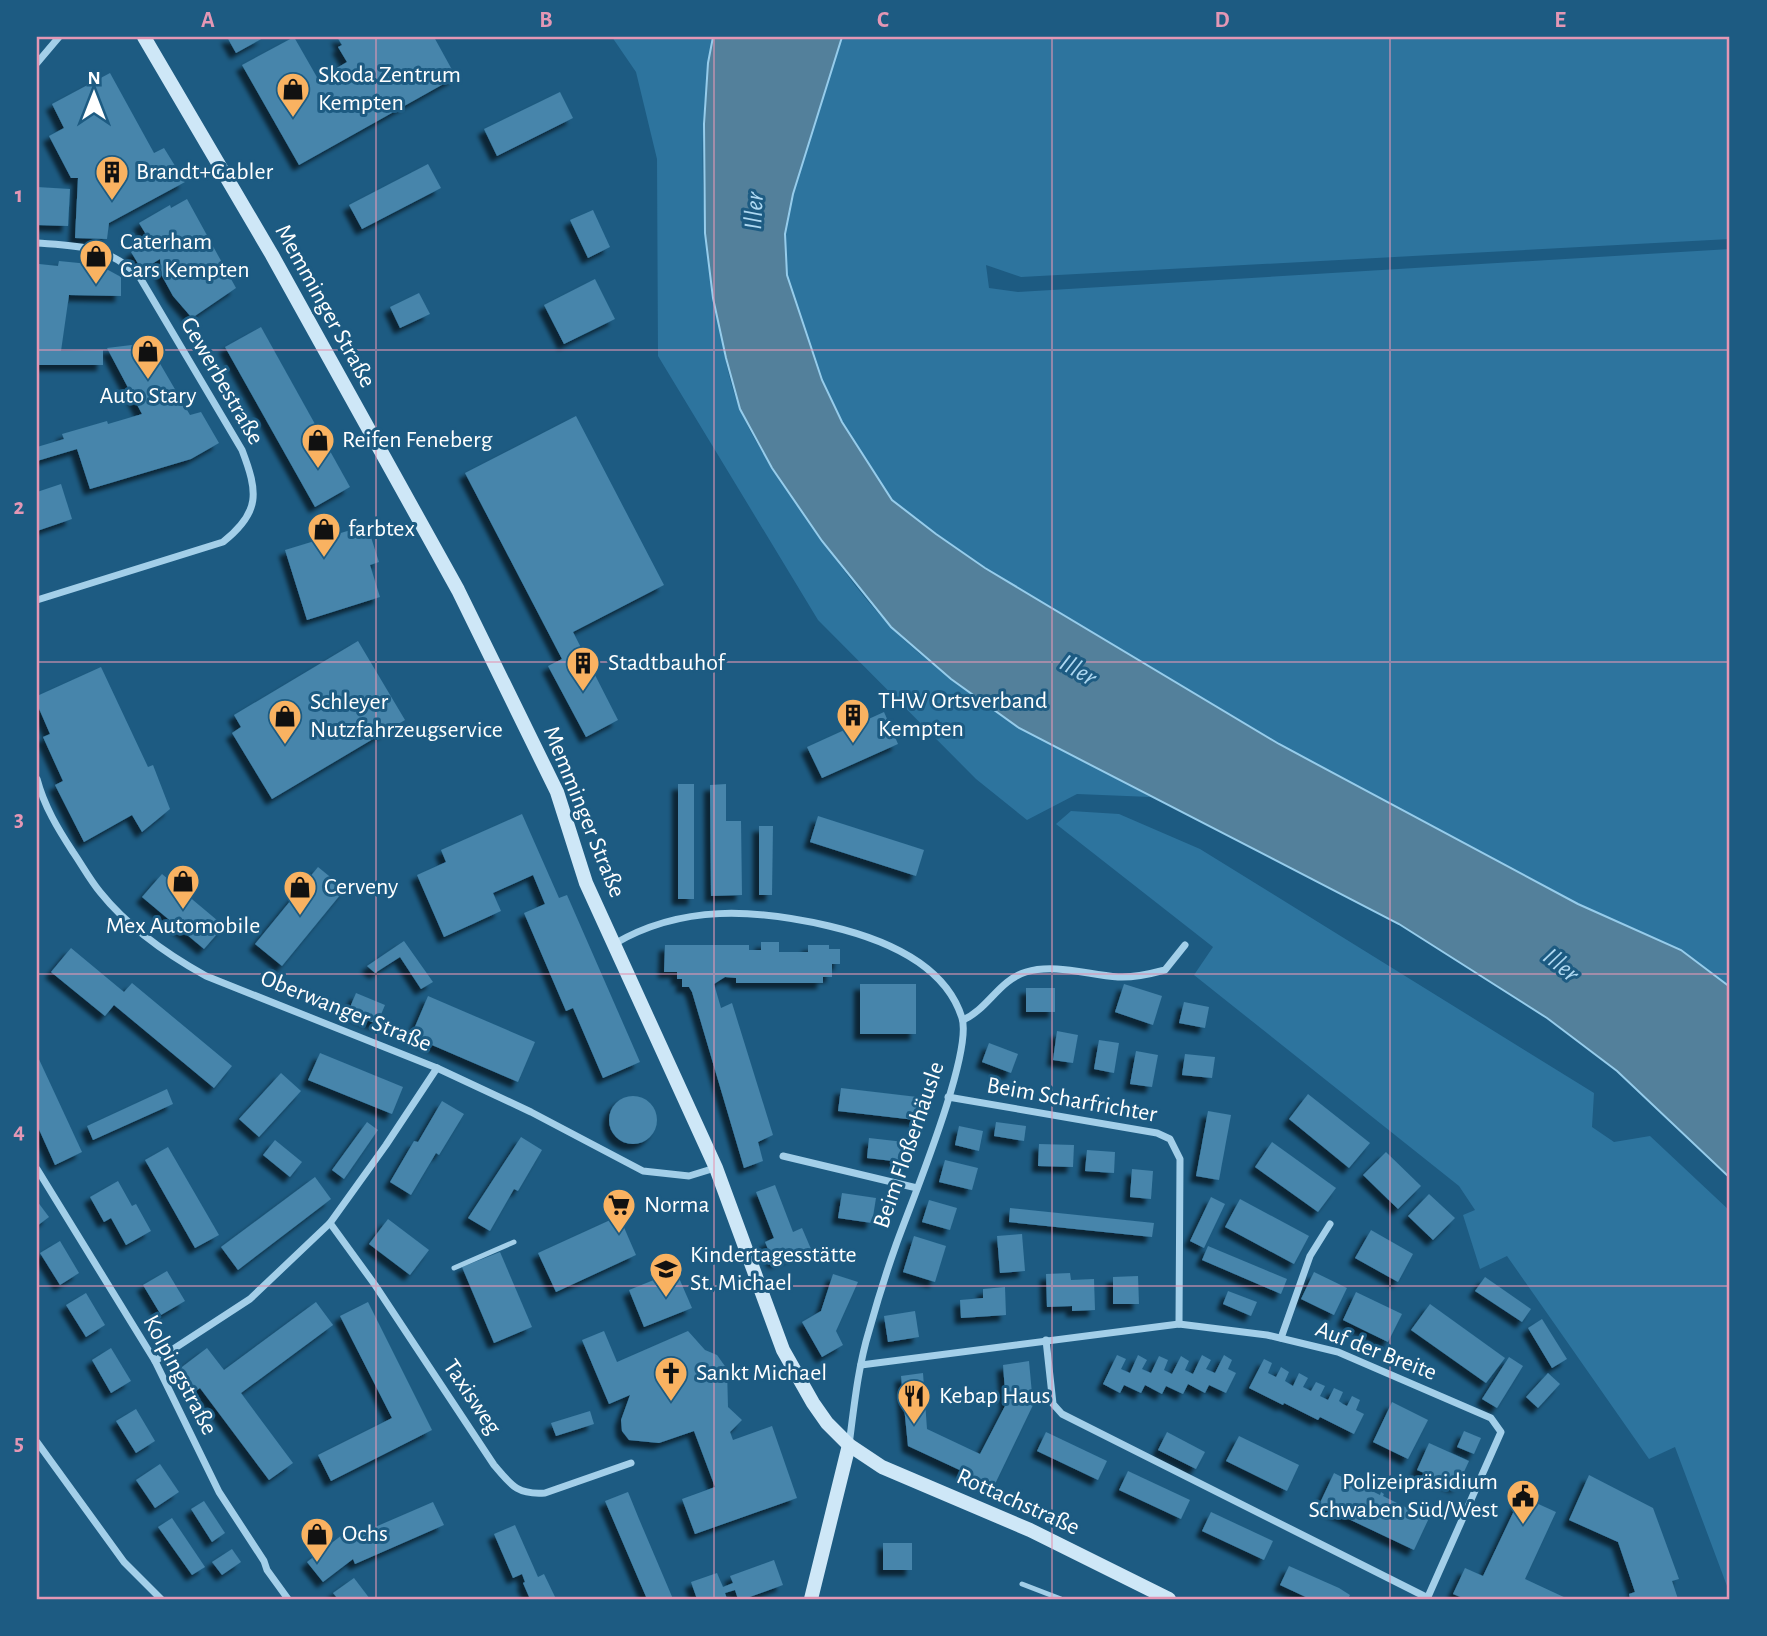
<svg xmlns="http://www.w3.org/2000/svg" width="1767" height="1636" font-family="'Alegreya Sans',sans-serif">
	<defs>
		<filter id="shadow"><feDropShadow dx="-6" dy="6" stdDeviation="2" flood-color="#0009"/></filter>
	</defs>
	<rect width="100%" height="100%" fill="#1d5b82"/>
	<g fill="#2d749e">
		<path d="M612,37H713C696,130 701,239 720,332C725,357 730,385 740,409C753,441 775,471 794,500C824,543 854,588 890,626C908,645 930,662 950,678C1012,727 1082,760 1151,797L1077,794L1027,820L976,779L818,620L658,356L657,159L636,72Z"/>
		<path d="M842,37H1730V239L1021,277L986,265L989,288L1018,292L1730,249V987L1681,950L1578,904L1279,744L985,568L936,534L892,500L842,422L822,380L787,275L785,234L793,194Z"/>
		<path d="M1071,811L1119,814L1200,849L1594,1093L1592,1127L1614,1142L1650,1136L1730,1211V1594L1675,1447L1649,1459L1507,1256L1480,1269L1463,1215L1475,1210L1459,1186L1194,975L1213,947L1056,824Z"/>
	</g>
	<path fill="#53809b" stroke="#96cceb" stroke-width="2" d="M713,37H842L793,194L785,234L787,275L822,380L842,422L892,500L936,534L985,568L1279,744L1578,904L1681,950L1730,987V1178L1617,1071L1547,1018L1399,924L1019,728L951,679L891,627L822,541L772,468L740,409L726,358L713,298L705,233L704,124L708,63Z"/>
	<g fill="#4685ab" filter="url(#shadow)">
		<path d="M227,37H265L236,53Z"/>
		<path d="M294,37L318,79L347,62L338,47L342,45L337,37H434L456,77L299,165L242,65Z"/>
		<path d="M110,73L154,153L164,148L185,182L109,223L107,239L75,238L78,178H71L49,136L64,128L52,104Z"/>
		<path d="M560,92L573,118L497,156L484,129Z"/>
		<path d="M428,164L441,188L362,229L349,205Z"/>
		<path d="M37,187L70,189L68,226L37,225Z"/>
		<path d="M187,199L236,288L192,318L173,296L162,276L160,259L142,270L131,252L150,241L139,223L170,205L171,208Z"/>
		<path d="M593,210L610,247L588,258L570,220Z"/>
		<path d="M59,261L99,265L121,277V296L69,295L61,351L103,350V365H37V283L39,264L58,266Z"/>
		<path d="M595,279L615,319L564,344L544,305Z"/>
		<path d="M419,293L430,314L400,328L390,307Z"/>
		<path d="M261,327L350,487L315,507L225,347Z"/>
		<path d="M148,343L190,415L201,412L219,443L191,459L90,489L77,449L37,461V447L64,439L62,434L107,421L108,424L142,414L107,348Z"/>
		<path d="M576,416L664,585L573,632L618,720L586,737L548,666L562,659L465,473Z"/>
		<path d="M61,484L72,519L37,531V492Z"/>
		<path d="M367,525L379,562L370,565L380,597L307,620L285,550Z"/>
		<path d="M358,641L405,720L272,799L232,733L241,727L234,715Z"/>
		<path d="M101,667L148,767L153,765L170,809L142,832L132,815L84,842L55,785L63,781L43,737L50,734L37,704V696Z"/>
		<path d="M884,712L898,744L822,778L807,747Z"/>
		<rect x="678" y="784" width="16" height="115"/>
		<path d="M726,784V821H741L742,895L711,896L710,785Z"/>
		<path d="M522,814L559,898L567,895L640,1062L603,1078L573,1008L566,1011L524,913L545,904L533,875L493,893L501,911L444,937L417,875L446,862L441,850Z"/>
		<path d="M818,816L924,850L916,876L810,842Z"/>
		<path d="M759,826H773L772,895H759Z"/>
		<path d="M318,867L345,889L282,966L255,944Z"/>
		<path d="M162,874L224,926L204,949L142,897Z"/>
		<path d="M404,941L433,982L421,989L400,957L375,973L367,966Z"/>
		<path d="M761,942H779V952H808V945H829V949H840V964H832V977H823V983H736V978L725,977L714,984L721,1008L732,1003L773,1135L758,1142L763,1161L744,1168L692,992L689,987H682V979H677V972H664L665,945H749V950H761Z"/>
		<path d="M71,948L124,992L132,983L232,1066L214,1088L114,1005L105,1016L51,972Z"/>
		<rect x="860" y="984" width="56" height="50"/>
		<path d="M1124,984L1162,996L1153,1025L1115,1012Z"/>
		<rect x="1026" y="988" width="29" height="24"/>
		<path d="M356,993L385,1005L377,1024L348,1012Z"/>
		<path d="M428,996L535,1042L518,1082L411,1036Z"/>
		<path d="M1184,1002L1209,1007L1205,1028L1179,1023Z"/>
		<path d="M1057,1031L1078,1035L1073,1063L1053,1060Z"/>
		<path d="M1099,1040L1119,1043L1114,1073L1094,1069Z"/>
		<path d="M989,1043L1018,1054L1011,1073L982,1062Z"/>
		<path d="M1136,1051L1158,1055L1152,1087L1130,1084Z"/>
		<path d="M320,1053L403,1087L392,1114L308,1080Z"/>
		<path d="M1185,1054L1215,1057L1212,1078L1182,1075Z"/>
		<path d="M37,1055L82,1152L55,1165L37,1125Z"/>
		<path d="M281,1073L301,1091L259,1137L239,1119Z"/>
		<path d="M841,1088L926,1098L924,1121L838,1111Z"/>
		<path d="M167,1089L173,1104L93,1140L87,1126Z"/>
		<path d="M1308,1094L1370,1143L1349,1168L1289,1119Z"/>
		<circle cx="633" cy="1120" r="24"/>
		<path d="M442,1101L464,1114L439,1155L436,1153L411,1195L390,1182L414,1141L418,1142Z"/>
		<path d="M1208,1111L1231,1115L1219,1180L1196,1176Z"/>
		<path d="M367,1122L378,1130L344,1179L332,1170Z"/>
		<path d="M996,1122L1026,1126L1024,1141L994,1136Z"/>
		<path d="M959,1126L983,1131L979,1151L955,1145Z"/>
		<path d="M521,1137L542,1150L518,1191L514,1189L490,1231L468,1218Z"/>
		<path d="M869,1138L913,1143L910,1163L867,1158Z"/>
		<path d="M275,1140L302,1162L290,1177L263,1155Z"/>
		<path d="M1272,1142L1336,1188L1318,1212L1255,1167Z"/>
		<path d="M1039,1144L1074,1145L1073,1167L1038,1166Z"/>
		<path d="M168,1147L219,1235L195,1248L145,1160Z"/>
		<path d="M1087,1150L1115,1152L1114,1173L1085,1171Z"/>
		<path d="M1386,1152L1421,1186L1398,1209L1363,1175Z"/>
		<path d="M945,1160L978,1168L972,1190L939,1182Z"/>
		<path d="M1132,1169L1153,1171L1151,1199L1130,1197Z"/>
		<path d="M315,1177L331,1199L238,1270L221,1247Z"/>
		<path d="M118,1181L132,1206L136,1204L151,1231L126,1245L111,1218L104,1222L90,1197Z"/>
		<path d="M775,1185L793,1232L802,1228L811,1249L774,1263L765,1242L774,1238L756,1192Z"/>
		<path d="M842,1193L876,1198L872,1223L838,1218Z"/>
		<path d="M1429,1194L1455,1218L1433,1240L1408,1216Z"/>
		<path d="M1211,1197L1225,1204L1204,1248L1190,1241Z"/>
		<path d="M1240,1199L1309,1236L1294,1264L1225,1227Z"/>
		<path d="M929,1200L957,1208L950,1230L922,1222Z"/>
		<path d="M37,1201L49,1217L37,1226Z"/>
		<path d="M1010,1208L1154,1223L1152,1237L1009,1222Z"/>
		<path d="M619,1216L636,1255L556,1292L538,1253Z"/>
		<path d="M388,1219L429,1250L410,1275L369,1244Z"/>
		<path d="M1371,1230L1413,1254L1398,1282L1355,1258Z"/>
		<path d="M1022,1234L1025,1271L1000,1273L997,1236Z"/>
		<path d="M914,1236L946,1246L935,1282L903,1272Z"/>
		<path d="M60,1241L79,1273L60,1285L40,1253Z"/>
		<path d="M1208,1246L1287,1279L1281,1294L1202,1260Z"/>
		<path d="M500,1252L532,1327L494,1343L462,1267Z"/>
		<path d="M167,1271L185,1301L161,1315L143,1285Z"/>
		<path d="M676,1271L692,1308L644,1327L629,1290Z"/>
		<path d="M1314,1272L1347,1288L1334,1315L1301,1299Z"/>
		<path d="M1070,1273L1071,1280L1094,1279L1095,1310L1072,1311V1306L1047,1307L1046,1274Z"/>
		<path d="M833,1274L858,1282L836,1331L843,1345L822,1357L802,1322L821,1311Z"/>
		<path d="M1138,1276L1139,1304H1113V1277Z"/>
		<path d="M1485,1277L1531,1309L1522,1322L1475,1291Z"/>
		<path d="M1005,1287L1006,1315L961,1318L960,1300L983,1298V1289Z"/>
		<path d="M1228,1291L1257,1302L1251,1316L1223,1304Z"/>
		<path d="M1356,1292L1402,1314L1388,1342L1343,1320Z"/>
		<path d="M86,1293L105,1325L86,1337L66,1305Z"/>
		<path d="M316,1302L333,1325L241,1393L293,1463L269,1480L200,1388L194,1392L178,1370L207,1348L224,1370Z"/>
		<path d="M368,1302L432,1430L331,1481L318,1455L392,1418L340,1316Z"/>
		<path d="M1430,1304L1505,1358L1486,1383L1411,1330Z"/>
		<path d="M915,1311L919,1337L888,1342L884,1316Z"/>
		<path d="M1542,1319L1567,1359L1552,1368L1528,1328Z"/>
		<path d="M604,1331L617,1362L688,1331L705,1350L717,1355L727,1369L728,1407L742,1420L730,1432L733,1440L772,1426L797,1498L695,1534L682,1499L715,1487L694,1431L659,1443L629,1440L622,1431L621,1420L630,1395L609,1404L582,1340Z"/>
		<path d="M111,1348L131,1381L111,1393L92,1360Z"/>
		<path d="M1117,1355L1126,1359L1121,1369L1130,1373L1138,1355L1147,1360L1142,1369L1151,1373L1159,1356L1168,1360L1164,1370L1172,1374L1181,1356L1189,1361L1185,1370L1193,1374L1202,1355L1211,1360L1206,1369L1215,1373L1224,1355L1232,1360L1228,1369L1236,1373L1226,1393L1209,1385L1205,1393L1188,1384L1183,1394L1166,1386L1162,1394L1145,1385L1141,1393L1124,1385L1120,1393L1103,1384Z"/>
		<path d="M1509,1357L1523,1366L1497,1408L1482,1399Z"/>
		<path d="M1264,1359L1272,1363L1268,1373L1276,1377L1281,1367L1289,1372L1285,1381L1293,1386L1299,1373L1308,1378L1303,1387L1311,1391L1316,1382L1325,1386L1320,1396L1328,1400L1334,1388L1343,1392L1339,1401L1343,1404L1347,1406L1352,1396L1360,1400L1356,1410L1364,1414L1354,1434L1320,1417L1318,1420L1284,1403L1283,1405L1249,1388Z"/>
		<path d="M1029,1361L1033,1405L994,1486L908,1446L901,1376L923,1373L927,1429L980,1454L1006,1404L1003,1365Z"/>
		<path d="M1548,1373L1560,1384L1538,1408L1526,1397Z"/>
		<path d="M1392,1402L1428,1420L1408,1459L1373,1442Z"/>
		<path d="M136,1409L155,1441L136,1453L116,1421Z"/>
		<path d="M590,1411L594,1424L556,1436L551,1423Z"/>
		<path d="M1464,1431L1481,1438L1474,1454L1457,1447Z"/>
		<path d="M1046,1432L1107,1461L1098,1480L1037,1451Z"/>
		<path d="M1167,1432L1205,1452L1196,1469L1158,1450Z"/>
		<path d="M1239,1436L1299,1465L1287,1491L1226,1461Z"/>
		<path d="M1429,1443L1469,1461L1457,1487L1417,1470Z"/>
		<path d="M160,1464L179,1492L155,1508L136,1480Z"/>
		<path d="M1128,1471L1190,1500L1181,1519L1119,1490Z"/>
		<path d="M1334,1473L1348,1480L1351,1478L1352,1481L1380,1495L1381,1492L1384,1494L1383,1496L1411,1510L1413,1507L1416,1509L1415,1511L1429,1518L1414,1550L1319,1505Z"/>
		<path d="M1589,1475L1653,1508L1679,1579L1672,1581L1678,1599H1630L1629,1594L1635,1592L1618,1542L1569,1520Z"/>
		<path d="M628,1492L639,1519L673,1599H647L605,1501Z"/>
		<path d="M1521,1496L1556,1512L1525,1579L1568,1599H1465L1453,1594L1465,1568L1483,1576Z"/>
		<path d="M204,1501L225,1533L212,1542L191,1509Z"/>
		<path d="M433,1502L444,1525L355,1564L353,1559L323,1582L307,1562L342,1535L345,1540Z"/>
		<path d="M1211,1512L1273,1541L1264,1560L1202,1531Z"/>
		<path d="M172,1518L205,1567L192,1575L158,1527Z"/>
		<path d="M515,1525L538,1577L544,1574L556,1599H530L523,1583L525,1582L522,1574L513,1578L494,1534Z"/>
		<rect x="883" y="1543" width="29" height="27"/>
		<path d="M232,1549L241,1562L222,1575L212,1562Z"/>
		<path d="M774,1560L783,1585L744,1599H738L735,1590L725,1593L727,1599H697L691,1582L717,1573L723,1587L733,1583L730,1576Z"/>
		<path d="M1289,1566L1339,1588L1350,1595L1348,1599H1310L1280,1585Z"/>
		<path d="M354,1578L370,1599H338L333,1593Z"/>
	</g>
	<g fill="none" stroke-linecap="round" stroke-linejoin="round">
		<g stroke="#a3cfe9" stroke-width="5">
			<path d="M454,1268L514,1242"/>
			<path d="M1022,1584L1061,1599"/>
		</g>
		<g stroke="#a3cfe9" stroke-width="7">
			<path d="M37,63L59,37"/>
			<path d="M37,243C79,246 106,245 139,276L242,450C258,492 261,512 223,542L37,600"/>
			<path d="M37,779C44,806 58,829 73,852C82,865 90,880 100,892C128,927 168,955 206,976L437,1068L531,1112L643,1171L689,1176L715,1168"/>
			<path d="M614,944C682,904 755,909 829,926C880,938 945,963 962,1018C973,1054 911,1203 896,1245C886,1273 877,1302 869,1331C858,1367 854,1407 849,1445"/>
			<path d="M963,1020C988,1009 999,980 1026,972C1055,963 1088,975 1118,977C1134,978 1150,974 1165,970L1185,945"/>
			<path d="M948,1097L1157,1133L1170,1139L1180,1159L1179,1324"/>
			<path d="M783,1156L917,1188"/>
			<path d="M37,1169L155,1361L219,1492L264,1561L267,1570L288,1599"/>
			<path d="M330,1223L375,1285L494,1465C511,1485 517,1495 545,1493L631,1463"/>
			<path d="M1281,1338L1310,1256L1330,1224"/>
			<path d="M1046,1340L1053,1404L1062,1414L1428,1598"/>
			<path d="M155,1361L250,1299L330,1223L386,1145L437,1068"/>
			<path d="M861,1365L1179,1324L1267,1335L1338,1352L1491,1418L1501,1432L1427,1599"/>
			<path d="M37,1442L124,1562L161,1599"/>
		</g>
		<g stroke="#cee7f7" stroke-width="14">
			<path d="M144,37L272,255L458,590L557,792L586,883L716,1168L783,1350L813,1403L827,1423L849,1445L882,1467L1030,1530L1169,1599"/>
			<path d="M811,1599L849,1445"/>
		</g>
	</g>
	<path fill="none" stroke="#e497b5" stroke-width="2" stroke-opacity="0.55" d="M376,37V1599M714,37V1599M1052,37V1599M1390,37V1599M37,350H1730M37,662H1730M37,974H1730M37,1286H1730"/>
	<defs>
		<symbol id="shop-pin" viewBox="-11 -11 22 30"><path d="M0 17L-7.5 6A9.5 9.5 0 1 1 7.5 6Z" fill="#f9b261" stroke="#1d5b82"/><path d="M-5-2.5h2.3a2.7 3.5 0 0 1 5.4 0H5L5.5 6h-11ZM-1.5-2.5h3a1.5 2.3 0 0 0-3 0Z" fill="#111"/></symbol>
		<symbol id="building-pin" viewBox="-11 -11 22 30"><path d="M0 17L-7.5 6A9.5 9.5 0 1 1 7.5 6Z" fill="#f9b261" stroke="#1d5b82"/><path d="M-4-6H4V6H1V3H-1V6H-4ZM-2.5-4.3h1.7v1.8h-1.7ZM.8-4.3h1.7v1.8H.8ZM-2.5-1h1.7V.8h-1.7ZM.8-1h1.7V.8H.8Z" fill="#111"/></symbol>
		<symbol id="supermarket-pin" viewBox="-11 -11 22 30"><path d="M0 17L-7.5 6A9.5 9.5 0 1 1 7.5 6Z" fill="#f9b261" stroke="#1d5b82"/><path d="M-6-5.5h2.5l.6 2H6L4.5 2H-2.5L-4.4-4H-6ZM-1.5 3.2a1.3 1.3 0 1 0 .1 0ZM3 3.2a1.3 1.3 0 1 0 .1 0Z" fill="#111"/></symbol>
		<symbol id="school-pin" viewBox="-11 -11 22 30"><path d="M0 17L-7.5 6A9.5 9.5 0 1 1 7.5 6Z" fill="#f9b261" stroke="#1d5b82"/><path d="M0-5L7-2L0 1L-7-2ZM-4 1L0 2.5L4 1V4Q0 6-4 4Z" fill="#111"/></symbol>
		<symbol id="church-pin" viewBox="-11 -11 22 30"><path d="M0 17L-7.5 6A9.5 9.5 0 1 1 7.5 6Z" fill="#f9b261" stroke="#1d5b82"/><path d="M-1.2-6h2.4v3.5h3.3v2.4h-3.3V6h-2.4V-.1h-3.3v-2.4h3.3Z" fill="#111"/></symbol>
		<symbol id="restaurant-pin" viewBox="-11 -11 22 30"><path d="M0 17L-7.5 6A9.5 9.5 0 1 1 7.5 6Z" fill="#f9b261" stroke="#1d5b82"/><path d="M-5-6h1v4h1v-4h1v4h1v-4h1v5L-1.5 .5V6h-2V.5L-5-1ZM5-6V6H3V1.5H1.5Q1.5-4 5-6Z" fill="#111"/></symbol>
		<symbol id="civic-pin" viewBox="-11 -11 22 30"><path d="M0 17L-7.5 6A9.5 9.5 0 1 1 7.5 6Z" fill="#f9b261" stroke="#1d5b82"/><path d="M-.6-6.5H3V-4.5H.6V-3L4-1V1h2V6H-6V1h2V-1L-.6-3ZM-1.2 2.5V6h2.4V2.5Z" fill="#111"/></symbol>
	</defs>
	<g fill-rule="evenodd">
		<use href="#shop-pin" x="274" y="70" width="38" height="52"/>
		<use href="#building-pin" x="93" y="153" width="38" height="52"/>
		<use href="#shop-pin" x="77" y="237" width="38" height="52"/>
		<use href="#shop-pin" x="129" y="332" width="38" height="52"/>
		<use href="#shop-pin" x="299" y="421" width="38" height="52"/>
		<use href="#shop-pin" x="305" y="510" width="38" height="52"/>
		<use href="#building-pin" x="564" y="644" width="38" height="52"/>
		<use href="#building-pin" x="834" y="696" width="38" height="52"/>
		<use href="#shop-pin" x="266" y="697" width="38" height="52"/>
		<use href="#shop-pin" x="164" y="862" width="38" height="52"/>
		<use href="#shop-pin" x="281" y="868" width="38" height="52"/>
		<use href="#supermarket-pin" x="600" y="1186" width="38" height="52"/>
		<use href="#school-pin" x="647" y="1250" width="38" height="52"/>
		<use href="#church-pin" x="652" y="1354" width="38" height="52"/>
		<use href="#restaurant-pin" x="895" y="1377" width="38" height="52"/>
		<use href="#civic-pin" x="1504" y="1477" width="38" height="52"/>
		<use href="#shop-pin" x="298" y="1515" width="38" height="52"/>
	</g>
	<g text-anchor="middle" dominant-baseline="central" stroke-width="6" stroke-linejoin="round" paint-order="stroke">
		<g font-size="24" fill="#fff" stroke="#1d5b82" text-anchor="start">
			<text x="318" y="75">Skoda Zentrum<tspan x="318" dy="28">Kempten</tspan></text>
			<text x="136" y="172">Brandt+Gabler</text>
			<text x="120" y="242">Caterham<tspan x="120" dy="28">Cars Kempten</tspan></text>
			<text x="148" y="396" text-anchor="middle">Auto Stary</text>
			<text x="342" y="440">Reifen Feneberg</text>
			<text x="348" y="529">farbtex</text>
			<text x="608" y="663">Stadtbauhof</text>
			<text x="878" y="701">THW Ortsverband<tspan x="878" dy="28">Kempten</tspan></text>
			<text x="310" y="702">Schleyer<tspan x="310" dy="28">Nutzfahrzeugservice</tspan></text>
			<text x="324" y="887">Cerveny</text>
			<text x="183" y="926" text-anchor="middle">Mex Automobile</text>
			<text x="644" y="1205">Norma</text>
			<text x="690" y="1255">Kindertagesstätte<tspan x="690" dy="28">St. Michael</tspan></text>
			<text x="696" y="1373">Sankt Michael</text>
			<text x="939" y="1396">Kebap Haus</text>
			<text x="1498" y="1482" text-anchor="end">Polizeipräsidium<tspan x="1498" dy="28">Schwaben Süd/West</tspan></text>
			<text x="342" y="1534">Ochs</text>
		</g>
		<g font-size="24" fill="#fff" stroke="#1d5b82">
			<text transform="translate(325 306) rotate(61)">Memminger Straße</text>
			<text transform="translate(222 381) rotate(60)">Gewerbestraße</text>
			<text transform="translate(584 812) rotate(68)">Memminger Straße</text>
			<text transform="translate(346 1011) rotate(22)">Oberwanger Straße</text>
			<text transform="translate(1072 1100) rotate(10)">Beim Scharfrichter</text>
			<text transform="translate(909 1145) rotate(-71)">Beim Floßerhäusle</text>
			<text transform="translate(1376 1351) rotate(21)">Auf der Breite</text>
			<text transform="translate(180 1375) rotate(62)">Kolpingstraße</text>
			<text transform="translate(472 1397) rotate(56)">Taxisweg</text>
			<text transform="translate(1018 1502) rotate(24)">Rottachstraße</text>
		</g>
		<g font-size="26" font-style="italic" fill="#aed8f1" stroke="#1d5b82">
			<text transform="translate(754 211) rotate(-87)">Iller</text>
			<text transform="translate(1078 670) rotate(30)">Iller</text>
			<text transform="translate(1561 965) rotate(39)">Iller</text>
		</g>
	</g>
	<rect width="1767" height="1636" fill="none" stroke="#1d5b82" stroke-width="77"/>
	<g transform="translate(94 94)" stroke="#1d5b82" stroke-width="5" paint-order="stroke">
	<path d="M0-5L12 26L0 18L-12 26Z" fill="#ffffff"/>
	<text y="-10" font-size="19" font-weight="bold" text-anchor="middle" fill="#ffffff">N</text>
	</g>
	<rect x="38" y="38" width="1690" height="1560" fill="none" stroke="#e497b5" stroke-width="2.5"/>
	<g font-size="23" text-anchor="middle" font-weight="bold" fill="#e497b5">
		<text x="208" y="27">A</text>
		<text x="546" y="27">B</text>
		<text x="883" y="27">C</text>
		<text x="1222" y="27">D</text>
		<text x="1560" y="27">E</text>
		<text x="19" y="202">1</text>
		<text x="19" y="514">2</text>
		<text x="19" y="826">3</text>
		<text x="19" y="1138">4</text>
		<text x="19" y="1450">5</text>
	</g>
</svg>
